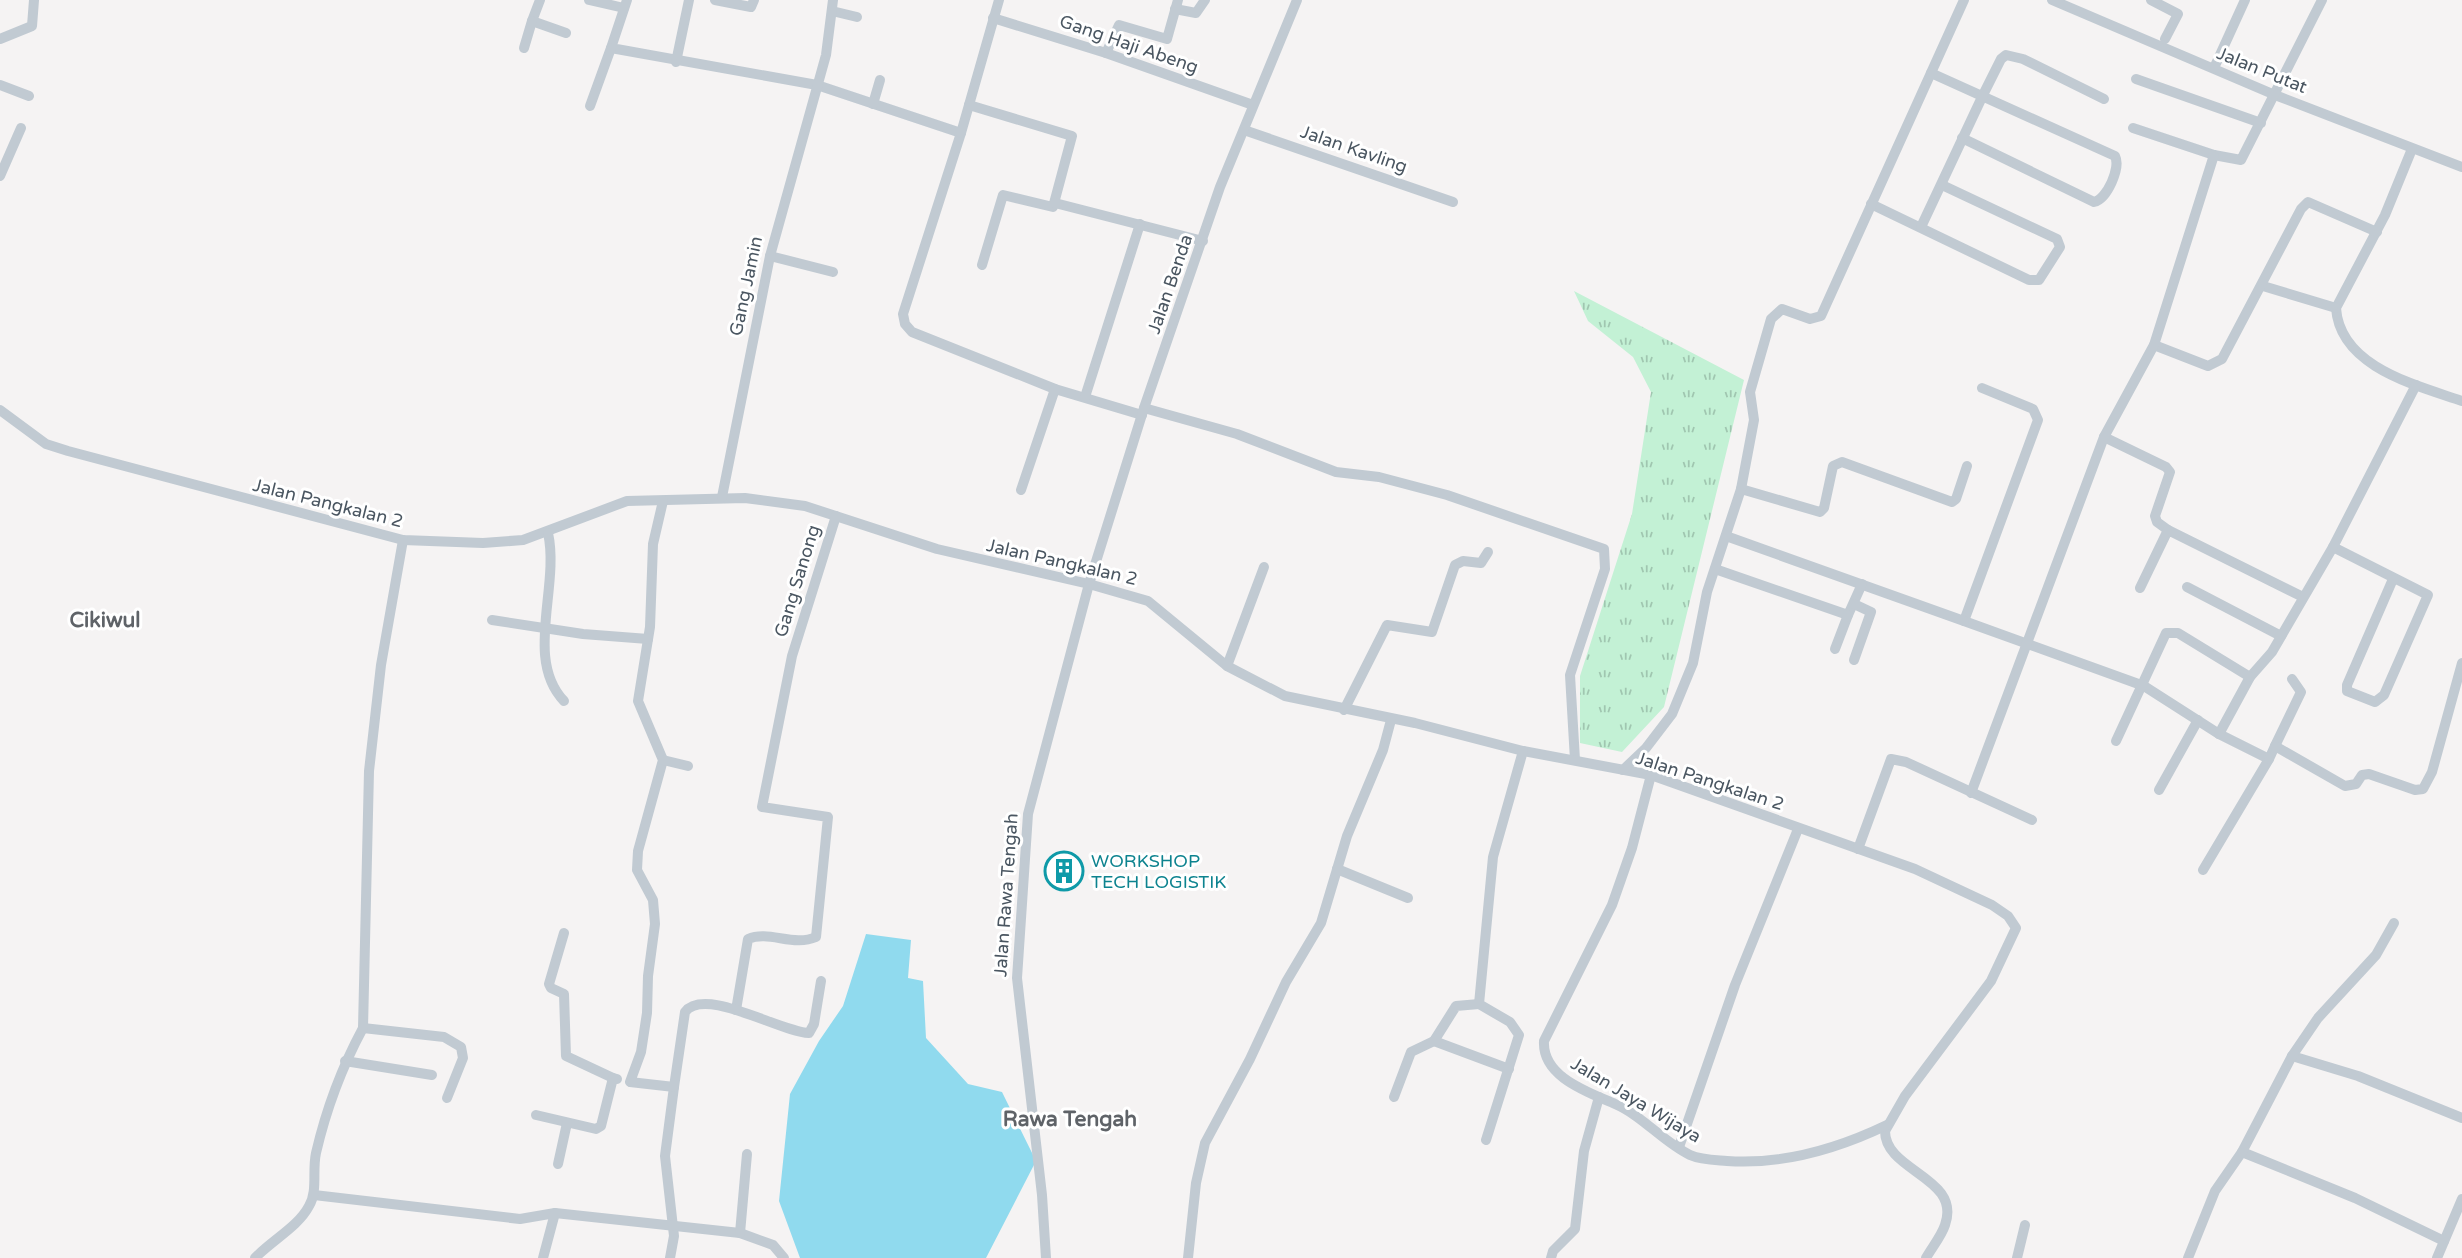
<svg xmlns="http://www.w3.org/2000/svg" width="2462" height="1258" font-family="'Varela Round',sans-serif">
	<defs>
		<pattern id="grass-tufts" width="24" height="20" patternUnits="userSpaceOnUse" patternTransform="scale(1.75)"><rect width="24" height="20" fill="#c3f1d5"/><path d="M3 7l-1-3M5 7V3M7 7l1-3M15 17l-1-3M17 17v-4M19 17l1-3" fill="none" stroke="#a0c6b0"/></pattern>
	</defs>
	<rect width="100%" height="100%" fill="#f5f3f3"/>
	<path fill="url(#grass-tufts)" d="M1574,291L1744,380L1664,707L1622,752L1580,743V676L1632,514L1651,392L1633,357L1588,321Z"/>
	<path fill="#90daee" d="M866,934L911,940L908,978L923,981L926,1038L968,1084L1002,1092L1036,1161L986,1258H800L779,1201L790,1094L819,1041L843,1006Z"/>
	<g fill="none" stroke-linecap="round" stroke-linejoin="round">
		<g stroke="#c1cad2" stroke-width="10">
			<path d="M540,0L532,21L566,33"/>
			<path d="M589,0L624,8"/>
			<path d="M627,0L611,48L817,85L961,133L903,314L905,324L912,332L1055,389L1142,415"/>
			<path d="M715,0L751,7L754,0"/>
			<path d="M2052,0L2275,95L2462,167"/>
			<path d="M2151,0L2178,14L2165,39"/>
			<path d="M1175,9L1196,13L1205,0"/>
			<path d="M832,11L857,17"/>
			<path d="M993,18L1106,53L1253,105"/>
			<path d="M0,39L32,26L34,0"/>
			<path d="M524,48L532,21"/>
			<path d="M1106,53L1119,25L1167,39L1178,0"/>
			<path d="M676,62L689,0"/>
			<path d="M2214,68L2245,0"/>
			<path d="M1931,73L2115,156C2121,168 2107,199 2094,202L1962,138"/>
			<path d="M2136,79L2261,123"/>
			<path d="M0,85L29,96"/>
			<path d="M873,104L880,80"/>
			<path d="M969,105L1072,136L1053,207L1003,195L982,265"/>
			<path d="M590,106L611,48"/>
			<path d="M2133,128L2214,155L2241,160L2322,0"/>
			<path d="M1244,130L1453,202"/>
			<path d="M961,133L999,0"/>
			<path d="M2412,149L2385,215L2336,308C2340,367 2416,385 2462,401"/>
			<path d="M0,176L21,128"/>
			<path d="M1055,203L1203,241"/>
			<path d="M1871,204L2029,280H2039L2060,247L2057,239L1942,185"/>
			<path d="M1921,227L1983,95L2001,59L2006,55L2023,59L2104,99"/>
			<path d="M770,256L833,272"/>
			<path d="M2263,286L2336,308"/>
			<path d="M2154,345L2208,366L2222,359L2301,209L2308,202L2377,232"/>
			<path d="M1982,388L2033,409L2038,420L1964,621L2144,686L2219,734L2269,759L2203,870"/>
			<path d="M1085,397L1140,224"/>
			<path d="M1144,408L1237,434L1336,472L1379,477L1447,495L1604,549L1605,569L1570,675L1575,760"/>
			<path d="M0,410L46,444L68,451L403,540L483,543L523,540L627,501L745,498L805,506L937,549L1089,584L1148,601L1227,666L1285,696L1415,723L1523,751L1651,775L1915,869L1992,905L2008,916L2016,928L1991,981L1905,1096L1885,1131C1885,1172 1962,1177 1945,1225C1941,1237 1932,1247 1926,1258"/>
			<path d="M2104,437L2166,467L2170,472L2155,516L2157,522L2168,530"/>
			<path d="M1741,489L1820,512L1824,508L1833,466L1842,462L1952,502L1956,499L1967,466"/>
			<path d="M1021,490L1055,389"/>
			<path d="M722,497L770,256L826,55L833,0"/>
			<path d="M663,501L653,544L650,627L638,701L663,760L638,851L637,870L653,900L655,924L648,976L647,1013L641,1052L630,1082L674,1087L665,1156L674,1236L670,1258"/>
			<path d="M548,533C560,587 524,659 564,701"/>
			<path d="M1726,536L1964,621"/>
			<path d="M2333,547L2428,595L2384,695L2375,702L2347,691V685L2393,579"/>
			<path d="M1715,569L1848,615L1862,584"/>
			<path d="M2187,587L2281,636"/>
			<path d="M2140,588L2168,530L2303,597"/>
			<path d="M492,620L583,634L648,639"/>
			<path d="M1835,649L1848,615"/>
			<path d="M1854,660L1871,612L1854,604"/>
			<path d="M1227,666L1264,567"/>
			<path d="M1344,710L1387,625L1432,632L1455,565L1463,561L1481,563L1488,552"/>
			<path d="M2219,734L2250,677L2272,652L2333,547L2416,385"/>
			<path d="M2116,741L2166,633H2178L2250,677"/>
			<path d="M2275,746L2301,692L2292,679"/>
			<path d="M2269,759L2275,746L2345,786L2356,784L2362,775L2369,774L2415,790L2423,789L2432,772L2462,663"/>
			<path d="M663,760L688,766"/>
			<path d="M1623,770L1646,748L1672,714L1693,663L1707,592L1741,489L1754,420L1750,392L1771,319L1782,309L1810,319L1821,316L1964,0"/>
			<path d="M1651,775L1632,848L1612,905L1544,1041C1542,1077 1588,1092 1615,1104C1643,1116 1663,1142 1690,1155C1701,1160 1715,1160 1727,1161C1784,1165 1837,1149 1887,1125"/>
			<path d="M2159,790L2198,720"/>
			<path d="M1971,793L2104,437L2154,345L2214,155"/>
			<path d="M1858,849L1891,759L1906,762L2032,820"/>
			<path d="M1337,869L1408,898"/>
			<path d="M564,933L549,984L551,988L564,994L566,1056L613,1078"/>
			<path d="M736,1010L748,939C769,930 793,947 816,937L828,817L762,807L792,656L836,516"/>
			<path d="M363,1028L444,1037L461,1047L463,1058L447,1098"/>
			<path d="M1434,1041L1509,1069"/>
			<path d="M2292,1056L2358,1076L2462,1118"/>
			<path d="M345,1061L432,1075"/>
			<path d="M674,1087L685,1012C705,986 780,1032 809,1033L814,1024L821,981"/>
			<path d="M1394,1097L1411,1052L1434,1041L1456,1006L1479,1004"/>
			<path d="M536,1115L596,1129L601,1126L613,1078L617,1079"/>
			<path d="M1486,1140L1519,1035L1510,1022L1479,1004L1493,857L1523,751"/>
			<path d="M1679,1147L1735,985L1798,829"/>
			<path d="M2242,1152L2355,1198L2444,1241"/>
			<path d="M558,1164L567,1123"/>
			<path d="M314,1195L520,1219L555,1213L740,1233L773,1245L784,1258"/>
			<path d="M740,1233L747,1154"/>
			<path d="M255,1258C272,1240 298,1227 309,1206C318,1191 312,1171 316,1153C326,1110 342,1067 363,1028L369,771L381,665L403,540"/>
			<path d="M543,1258L555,1213"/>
			<path d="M1046,1258L1042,1195L1017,978L1028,814L1089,584L1144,408L1220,187L1297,0"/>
			<path d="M1188,1258L1196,1183L1205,1143L1250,1059L1286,982L1321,923L1347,836L1383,750L1391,720"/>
			<path d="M1551,1258L1553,1251L1575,1229L1584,1151L1599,1097"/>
			<path d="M2017,1258L2025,1225"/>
			<path d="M2188,1258L2215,1191L2242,1152L2292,1056L2318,1018L2376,955L2394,923"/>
			<path d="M2437,1258L2462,1199"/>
		</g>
	</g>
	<defs>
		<symbol id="building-ring" viewBox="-11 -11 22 22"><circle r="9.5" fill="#fff" stroke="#0f9aa8" stroke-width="1.5"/><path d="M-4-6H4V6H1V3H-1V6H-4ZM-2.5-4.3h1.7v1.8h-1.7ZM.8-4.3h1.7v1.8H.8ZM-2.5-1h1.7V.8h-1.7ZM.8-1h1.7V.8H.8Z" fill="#0f9aa8"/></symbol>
	</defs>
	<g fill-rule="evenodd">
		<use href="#building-ring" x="1042" y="849" width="44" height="44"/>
	</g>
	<g text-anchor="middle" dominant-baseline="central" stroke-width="6" stroke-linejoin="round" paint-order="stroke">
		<g font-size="18" fill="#4a5661" stroke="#fff">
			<text transform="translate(1129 44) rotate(19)">Gang Haji Abeng</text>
			<text transform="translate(2262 70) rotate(22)">Jalan Putat</text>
			<text transform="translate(1354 149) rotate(19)">Jalan Kavling</text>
			<text transform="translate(1170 284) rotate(-71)">Jalan Benda</text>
			<text transform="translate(746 286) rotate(-78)">Gang Jamin</text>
			<text transform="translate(328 503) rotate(14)">Jalan Pangkalan 2</text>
			<text transform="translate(1062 562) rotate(13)">Jalan Pangkalan 2</text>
			<text transform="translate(797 581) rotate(-73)">Gang Sanong</text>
			<text transform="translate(1710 781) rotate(18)">Jalan Pangkalan 2</text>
			<text transform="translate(1006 895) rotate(-86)">Jalan Rawa Tengah</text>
			<text transform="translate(1636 1100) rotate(31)">Jalan Jaya Wijaya</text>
		</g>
		<g font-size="18" fill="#0d838f" stroke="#fff" text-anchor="start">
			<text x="1091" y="861">WORKSHOP<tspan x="1091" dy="21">TECH LOGISTIK</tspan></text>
		</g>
		<g font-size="21" font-weight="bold" fill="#5f6368" stroke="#fff">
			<text x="105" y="620">Cikiwul</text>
			<text x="1070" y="1119">Rawa Tengah</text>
		</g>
	</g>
</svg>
